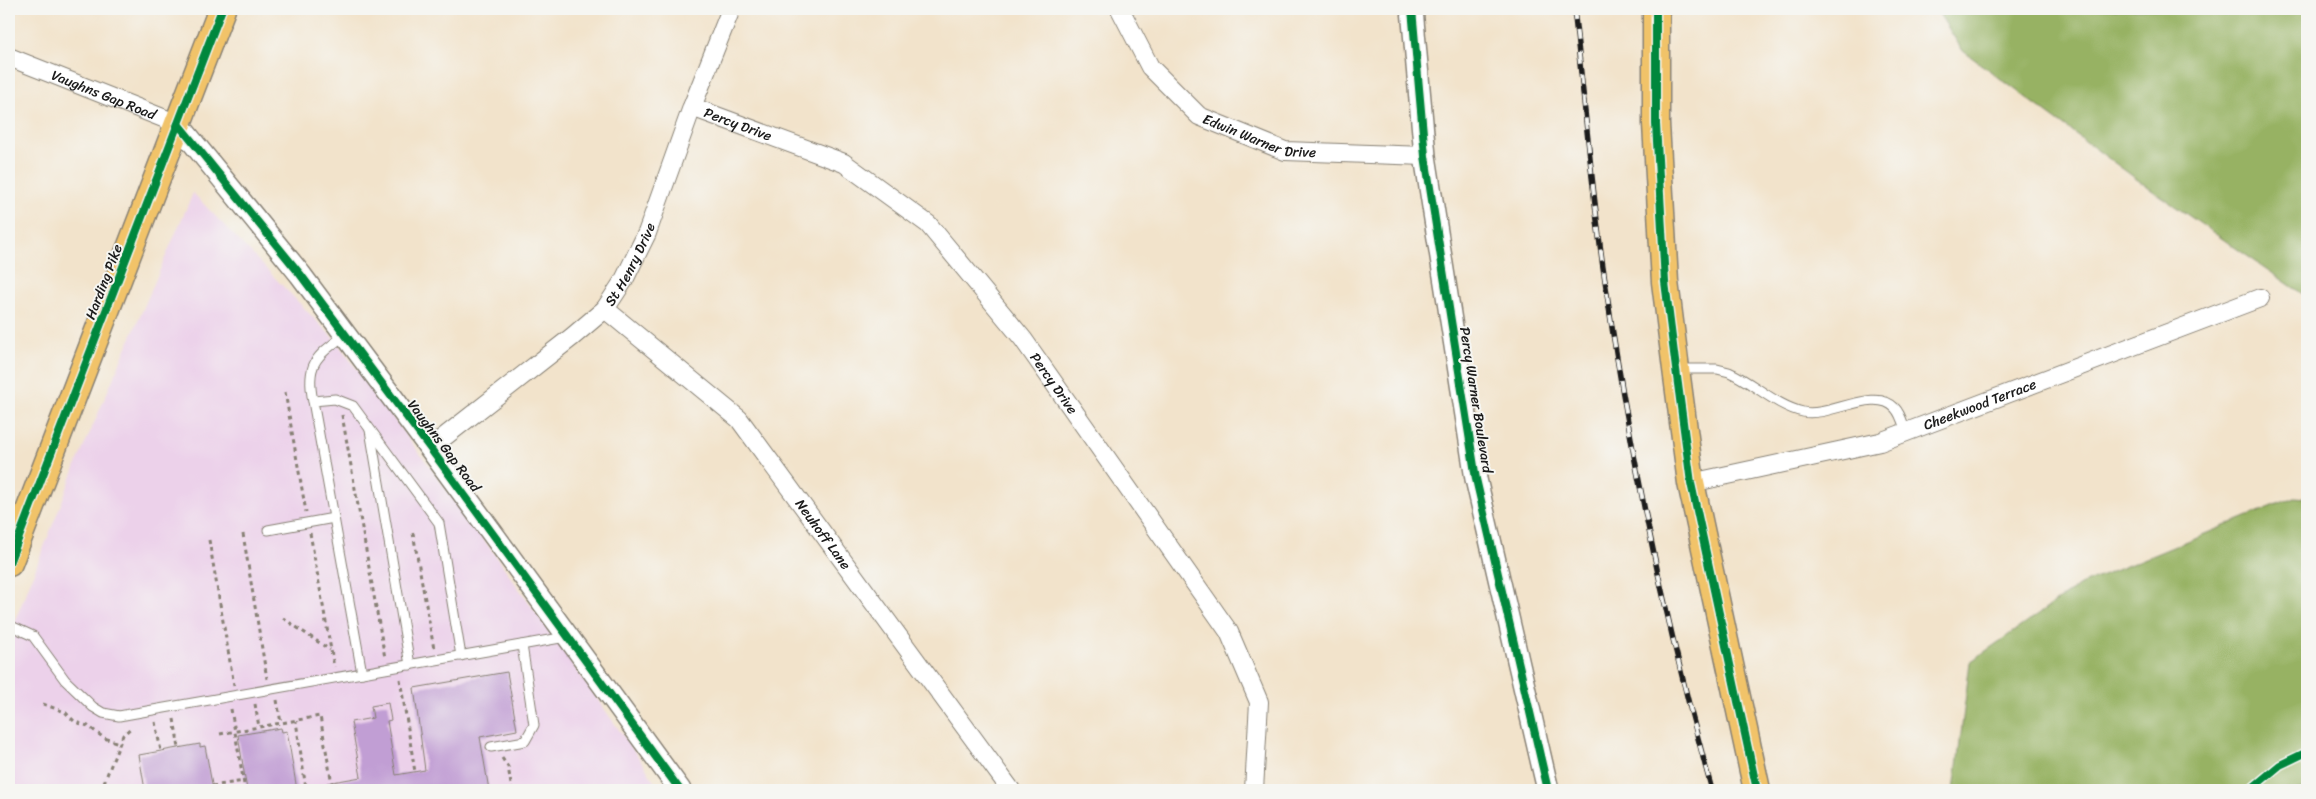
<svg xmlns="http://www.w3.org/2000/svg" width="2316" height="799" font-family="Sriracha,sans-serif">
	<rect width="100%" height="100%" fill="#f6f6f2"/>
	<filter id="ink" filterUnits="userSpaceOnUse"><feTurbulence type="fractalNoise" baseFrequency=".02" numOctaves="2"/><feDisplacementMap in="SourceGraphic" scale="10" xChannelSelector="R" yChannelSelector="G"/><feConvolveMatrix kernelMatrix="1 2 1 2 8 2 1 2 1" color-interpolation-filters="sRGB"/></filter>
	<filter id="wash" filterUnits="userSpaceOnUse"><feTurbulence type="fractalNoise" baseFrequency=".0096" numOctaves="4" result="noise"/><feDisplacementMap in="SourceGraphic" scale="20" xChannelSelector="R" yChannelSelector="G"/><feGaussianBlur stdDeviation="1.12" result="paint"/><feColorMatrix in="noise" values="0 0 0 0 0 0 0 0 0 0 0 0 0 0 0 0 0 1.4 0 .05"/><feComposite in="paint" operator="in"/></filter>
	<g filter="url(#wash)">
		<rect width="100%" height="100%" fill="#f2e3cb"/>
		<path fill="#ecd1ea" d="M193,193L336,341L493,552L644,765L659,790H9V636L79,458Z"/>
		<g fill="#97b264" stroke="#5a6740">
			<path d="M1936,9H2307V297L2150,189L1963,51Z"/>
			<path d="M2295,497L2307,498V790H1954L1970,662L2080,585Z"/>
		</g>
		<g id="blocks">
			<g fill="#c19ed4">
				<path d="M507,672L517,730L480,737L489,790H327V783L361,777L351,722L373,718L371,706L388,703L391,720L387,721L396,775L425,770L414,688Z"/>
				<path d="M281,728L282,732L287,731L297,790H247L238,735Z"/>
				<path d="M200,744V747L205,746L213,790H145L139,755Z"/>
			</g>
		</g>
	</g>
	<g filter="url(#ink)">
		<use href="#blocks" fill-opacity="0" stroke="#878074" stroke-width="1"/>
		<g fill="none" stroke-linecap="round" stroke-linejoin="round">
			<defs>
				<g id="service">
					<path d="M1679,369H1717L1729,372C1754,383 1776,406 1803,412C1829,418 1875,386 1895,408C1901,414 1903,424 1906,432"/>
					<path d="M313,401C305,363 317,356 345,335"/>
					<path d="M370,430L410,665"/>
					<path d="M268,530L334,518"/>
					<path d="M9,625L33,636L65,680L93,707L103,713L119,716L566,637"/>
					<path d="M362,673L313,401L335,399L353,406L439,523L461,656"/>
					<path d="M491,747L525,741L534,725L522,645"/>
				</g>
				<g id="minor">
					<path id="s1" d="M1120,9L1150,67L1199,116L1285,151L1425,156"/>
					<path id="s2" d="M9,57L178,124"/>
					<path id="s3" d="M692,107L844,163L928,224L1023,339L1229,632L1259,702L1254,790"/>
					<path id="s4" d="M605,309L739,419L1011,790"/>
					<path id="s5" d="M430,448L572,337L605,309L624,280L647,233L692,107L731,9"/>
					<path id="s6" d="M1691,483L1880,442L2260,298"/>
				</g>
				<g id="tertiary">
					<path d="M1412,9L1425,156L1476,479L1548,790"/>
					<path d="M178,124L300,274L430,448L680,790"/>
				</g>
				<g id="primary">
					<path d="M1656,9V124L1665,282L1676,369L1691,483L1757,790"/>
					<path d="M9,563L222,9"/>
				</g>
			</defs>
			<use href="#service" stroke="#878074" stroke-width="11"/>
			<use href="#minor" stroke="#878074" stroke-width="20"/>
			<use href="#tertiary" stroke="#878074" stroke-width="24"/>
			<use href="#primary" stroke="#878074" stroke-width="29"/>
			<g stroke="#878074" stroke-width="3" stroke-dasharray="4 4" stroke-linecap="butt">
				<path d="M285,392L306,512"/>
				<path d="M342,415L385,658"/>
				<path d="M310,533L334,667"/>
				<path d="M413,533L434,649"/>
				<path d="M243,534L267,679"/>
				<path d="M209,540L234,685"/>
				<path d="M283,618L330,650"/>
				<path d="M400,679L415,772"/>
				<path d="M277,700L281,723"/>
				<path d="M43,704L65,712L75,722L88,726L104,738L119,743"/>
				<path d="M255,704L259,727"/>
				<path d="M231,709L245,790"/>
				<path d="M174,719L179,748"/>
				<path d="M155,722L161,751"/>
				<path d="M220,734L320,716L332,784L306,789L296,721"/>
				<path d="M502,758L508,767L512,790"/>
				<path d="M212,786L244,781"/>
				<path d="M101,790L123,735L132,727"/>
			</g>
			<use href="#service" stroke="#fff" stroke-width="9"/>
			<use href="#minor" stroke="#fff" stroke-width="18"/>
			<use href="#tertiary" stroke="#fff" stroke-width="21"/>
			<use href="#primary" stroke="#f1c369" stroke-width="26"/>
			<defs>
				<path id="rail" d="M1574,9C1584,95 1591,181 1603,267C1628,443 1664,619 1712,790"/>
			</defs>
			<use href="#rail" stroke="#1c1c1c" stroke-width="5.5"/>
			<use href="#rail" stroke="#f6f6f2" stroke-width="4" stroke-dasharray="11" stroke-linecap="butt"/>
			<defs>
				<g id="cycleway">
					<path d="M1412,9L1425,156L1476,479L1548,790"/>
					<path d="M1656,9V124L1665,282L1676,369L1691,483L1757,790"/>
					<path d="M178,124L300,274L430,448L680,790"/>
					<path d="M9,563L222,9"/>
					<path d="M2250,790L2280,765L2307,752"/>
				</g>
			</defs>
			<use href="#cycleway" stroke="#f6f6f2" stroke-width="11"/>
			<use href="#cycleway" stroke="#00873e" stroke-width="8"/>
		</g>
	</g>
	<g text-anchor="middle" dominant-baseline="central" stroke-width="4" stroke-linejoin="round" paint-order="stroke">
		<g font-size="14" fill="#1c1c1c" stroke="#f6f6f2">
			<text stroke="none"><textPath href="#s2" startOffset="102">Vaughns Gap Road</textPath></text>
			<text stroke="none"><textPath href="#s3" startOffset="49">Percy Drive</textPath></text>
			<text stroke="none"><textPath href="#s1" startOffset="199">Edwin Warner Drive</textPath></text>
			<text stroke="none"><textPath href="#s5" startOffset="275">St Henry Drive</textPath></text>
			<text transform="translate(104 282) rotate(-69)">Harding Pike</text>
			<text stroke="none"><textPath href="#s3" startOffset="469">Percy Drive</textPath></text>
			<text transform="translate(1476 400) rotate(81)">Percy Warner Boulevard</text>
			<text stroke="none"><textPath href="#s6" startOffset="300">Cheekwood Terrace</textPath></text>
			<text transform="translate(444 446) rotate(53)">Vaughns Gap Road</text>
			<text stroke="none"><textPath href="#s4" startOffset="316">Neuhoff Lane</textPath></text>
		</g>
	</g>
	<rect width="2316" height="799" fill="none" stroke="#f6f6f2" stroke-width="30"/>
</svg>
